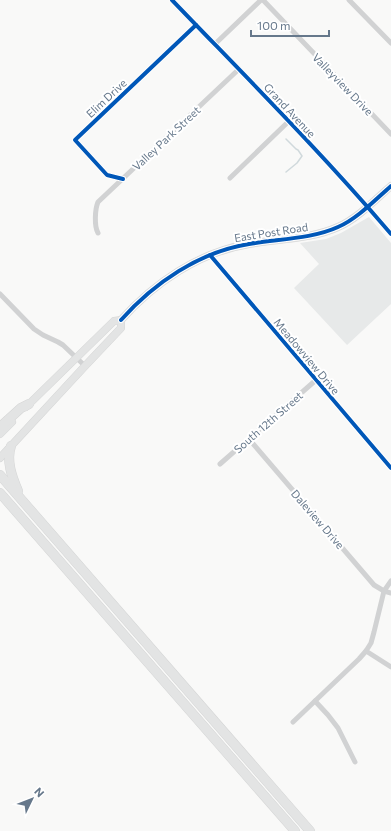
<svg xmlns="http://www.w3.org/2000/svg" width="391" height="831" font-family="Commissioner,sans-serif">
	<rect width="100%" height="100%" fill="#f9f9f8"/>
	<path fill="#e7e9e9" d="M369,217L391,243V304L347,345L294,288L319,264L300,243L326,239L341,233Z"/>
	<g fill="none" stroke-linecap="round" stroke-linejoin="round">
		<path stroke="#d0d9dc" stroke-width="1.5" d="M286,139L296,149L298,150L302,156L297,163L286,172"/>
		<defs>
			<g id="secondary">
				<path d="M26,407L114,321L121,320"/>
				<path d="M0,434L12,422"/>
				<path d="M0,458L11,446L85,366L121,328V320C154,283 199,252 249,244C277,239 312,239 338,227C357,219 376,199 391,186"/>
			</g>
			<g id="highway">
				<path d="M0,427L21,408L29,404"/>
				<path d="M11,446C6,461 12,477 18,491"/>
				<path d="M0,475L310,831"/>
				<path d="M0,493L295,831"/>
			</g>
		</defs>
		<use href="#secondary" stroke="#d6d7d7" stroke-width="8"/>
		<use href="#highway" stroke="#d5d6d6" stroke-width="10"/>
		<g stroke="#d1d2d3" stroke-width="5">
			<path d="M172,0C246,77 322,153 391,234"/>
			<path d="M263,0L391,134"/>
			<path d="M349,0L391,43"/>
			<path d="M215,44L261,0"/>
			<path d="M230,178L289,121"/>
			<path d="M123,179L107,175L75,140L196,25"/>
			<path d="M98,233C94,226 95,209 98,202L239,69"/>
			<path d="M210,255L391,468"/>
			<path d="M0,294L34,329L43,335L58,342L63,345L85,366"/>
			<path d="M249,439L374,585L384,591L391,593"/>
			<path d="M220,464L316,380"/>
			<path d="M366,651L391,667"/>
			<path d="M315,701L328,715L338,728L355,762"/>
			<path d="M293,722L359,659L366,651L371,643L374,632L384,591L391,581"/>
		</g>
		<use href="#secondary" stroke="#e3e4e4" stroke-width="7"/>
		<use href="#highway" stroke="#e3e4e4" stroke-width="9"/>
		<defs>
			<g id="cycleway">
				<path d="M172,0C246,77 322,153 391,234"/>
				<path d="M123,179L107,175L75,140L196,25"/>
				<path d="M210,255L391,468"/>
				<path d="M121,320C154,283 199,252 249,244C277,239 312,239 338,227C357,219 376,199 391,186"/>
			</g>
		</defs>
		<use href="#cycleway" stroke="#fff" stroke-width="6"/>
		<use href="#cycleway" stroke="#0057b8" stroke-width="4"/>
	</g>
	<g text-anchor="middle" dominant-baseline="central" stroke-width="4" stroke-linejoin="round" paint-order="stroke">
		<g font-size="11" fill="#66788b" stroke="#fff">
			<text transform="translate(343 84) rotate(46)">Valleyview Drive</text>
			<text transform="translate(106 98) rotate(-43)">Elim Drive</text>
			<text transform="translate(290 110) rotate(47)">Grand Avenue</text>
			<text transform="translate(166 138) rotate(-43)">Valley Park Street</text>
			<text transform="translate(271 232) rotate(-9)">East Post Road</text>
			<text transform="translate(307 356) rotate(50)">Meadowview Drive</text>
			<text transform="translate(268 422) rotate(-41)">South 12th Street</text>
			<text transform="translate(318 519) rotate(49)">Daleview Drive</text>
		</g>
	</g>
	<g transform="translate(32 799) rotate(47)" stroke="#ffffff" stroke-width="3" paint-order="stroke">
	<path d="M0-3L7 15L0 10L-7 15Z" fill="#66788b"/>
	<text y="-6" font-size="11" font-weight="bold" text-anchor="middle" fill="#66788b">N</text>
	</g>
	<path d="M251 30v6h78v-6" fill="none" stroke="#66788b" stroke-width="2"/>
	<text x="257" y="30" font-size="12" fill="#66788b" stroke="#ffffff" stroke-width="3" paint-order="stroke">100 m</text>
</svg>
